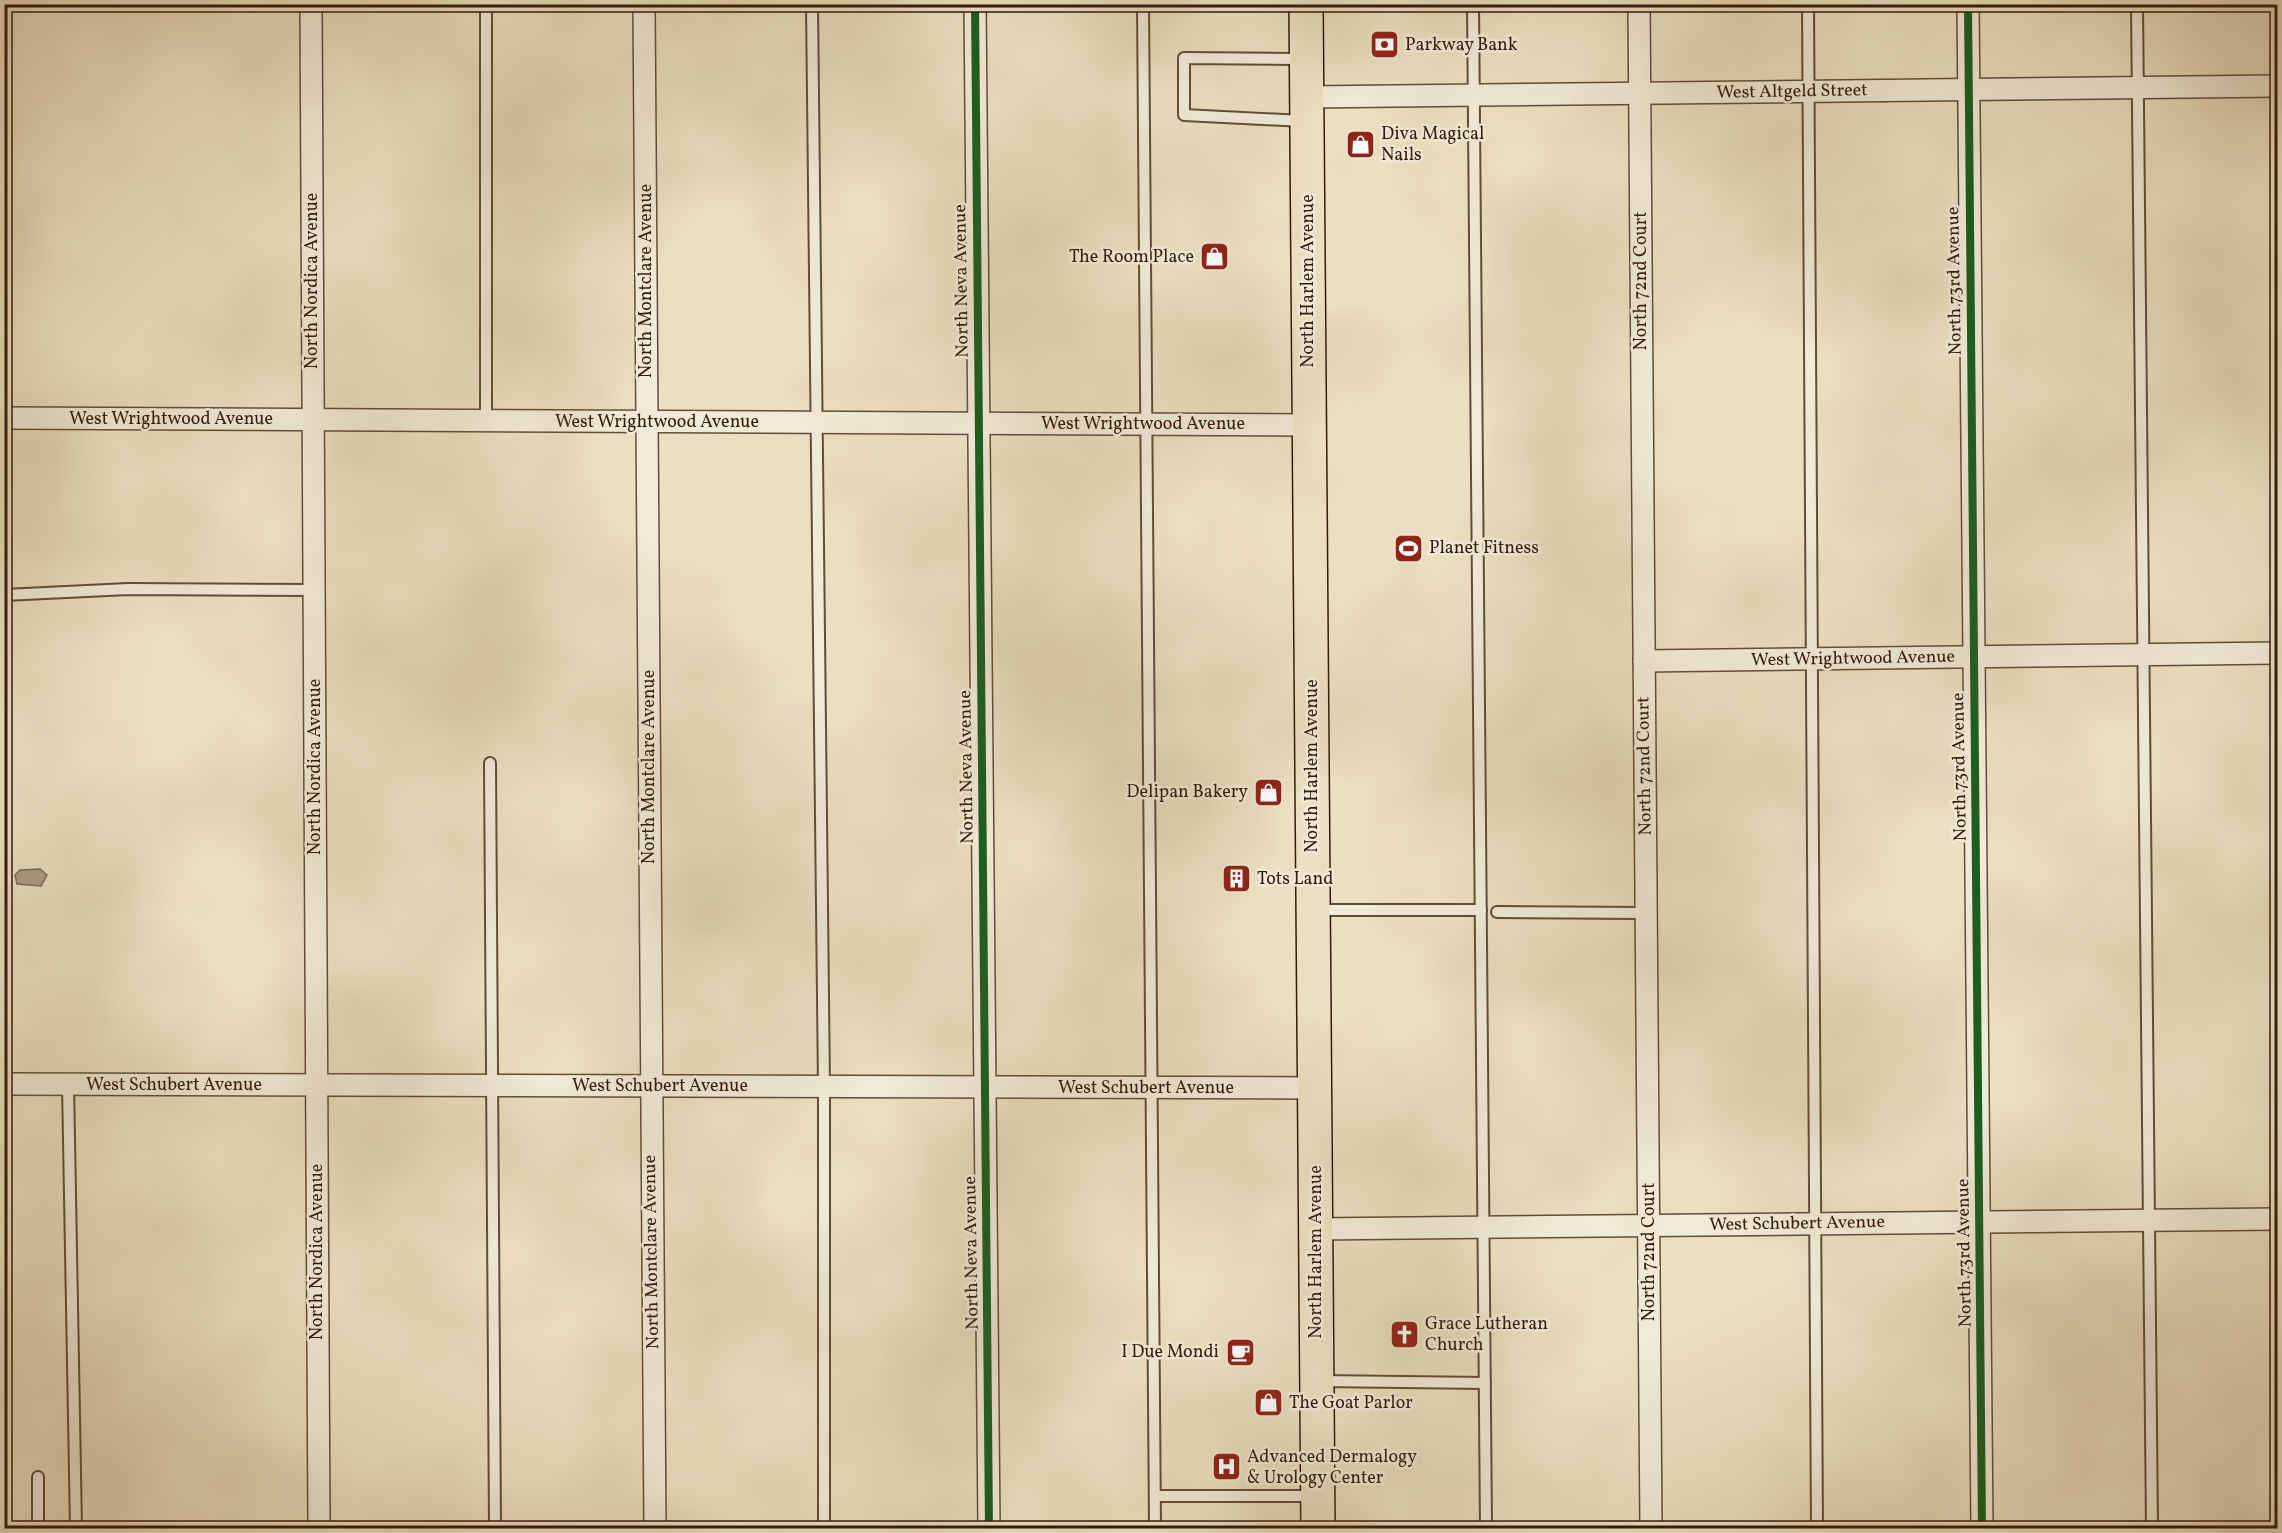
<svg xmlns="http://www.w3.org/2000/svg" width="2282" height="1533" font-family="Vollkorn,serif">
	<rect width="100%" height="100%" fill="#eadfc0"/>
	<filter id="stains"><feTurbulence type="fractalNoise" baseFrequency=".00333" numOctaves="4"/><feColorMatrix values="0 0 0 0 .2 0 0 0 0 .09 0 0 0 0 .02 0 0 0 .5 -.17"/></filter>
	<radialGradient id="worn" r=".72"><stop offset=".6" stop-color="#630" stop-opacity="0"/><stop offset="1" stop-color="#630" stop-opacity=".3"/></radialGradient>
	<path fill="#ac9d82" stroke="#7c6952" stroke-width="1.5" d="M40,869L47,875L41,886L17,884L15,875L20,870Z"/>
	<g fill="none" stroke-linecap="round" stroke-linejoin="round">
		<defs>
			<g id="service">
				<path d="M812,4L824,1087V1528"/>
				<path d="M1143,4L1155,1528"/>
				<path d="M1473,4L1486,1528"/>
				<path d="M1808,4L1817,1528"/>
				<path d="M2137,4L2152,1528"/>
				<path d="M1303,121L1184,115V58L1303,59"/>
				<path d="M486,421V4"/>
				<path d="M4,595L128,589L314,590"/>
				<path d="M490,763L495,1528"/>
				<path d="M1316,910H1481"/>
				<path d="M1497,912L1646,913"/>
				<path d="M68,1084L76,1528"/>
				<path d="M1320,1381L1485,1383"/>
				<path d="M1155,1496H1315"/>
				<path d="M38,1528V1477"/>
			</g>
			<g id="minor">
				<path d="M311,4L319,1528"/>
				<path d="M644,4L655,1528"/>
				<path d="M975,4L989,1528"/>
				<path d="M1639,4L1651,1528"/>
				<path d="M1968,4L1982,1528"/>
				<path d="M1307,97L2278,86"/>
				<path d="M4,418L1310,425"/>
				<path d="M1644,661L2278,653"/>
				<path d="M4,1084L1315,1088"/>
				<path d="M1316,1229L2278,1219"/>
			</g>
			<path id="primary" d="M1306,4L1318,1528"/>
		</defs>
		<use href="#service" stroke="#614d38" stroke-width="14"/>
		<use href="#minor" stroke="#614d38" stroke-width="24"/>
		<use href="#primary" stroke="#331c0b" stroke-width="36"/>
		<use href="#service" stroke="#f1ead6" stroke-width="10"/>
		<use href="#minor" stroke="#f1ead6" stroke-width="21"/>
		<use href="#primary" stroke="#eadfc0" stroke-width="33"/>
		<defs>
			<g id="cycleway">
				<path d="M975,4L989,1528"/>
				<path d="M1968,4L1982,1528"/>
			</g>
		</defs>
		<use href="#cycleway" stroke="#f1ead6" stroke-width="11"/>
		<use href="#cycleway" stroke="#1b5e20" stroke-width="8"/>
	</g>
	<defs>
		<symbol id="bank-square" viewBox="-11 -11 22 22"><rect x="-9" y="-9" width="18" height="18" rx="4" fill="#8f2418" stroke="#f1ead6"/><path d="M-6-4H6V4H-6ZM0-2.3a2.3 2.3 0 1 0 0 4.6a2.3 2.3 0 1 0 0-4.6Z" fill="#fff"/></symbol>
		<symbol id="shop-square" viewBox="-11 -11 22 22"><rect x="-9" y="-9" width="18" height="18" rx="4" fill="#8f2418" stroke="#f1ead6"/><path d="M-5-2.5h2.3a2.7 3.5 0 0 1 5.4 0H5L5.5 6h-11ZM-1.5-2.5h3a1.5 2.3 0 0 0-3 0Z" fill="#fff"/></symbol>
		<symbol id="stadium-square" viewBox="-11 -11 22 22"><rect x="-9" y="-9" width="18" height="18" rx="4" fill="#8f2418" stroke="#f1ead6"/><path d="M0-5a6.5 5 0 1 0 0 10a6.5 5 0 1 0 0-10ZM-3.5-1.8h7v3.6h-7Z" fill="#fff"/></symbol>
		<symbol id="building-square" viewBox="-11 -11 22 22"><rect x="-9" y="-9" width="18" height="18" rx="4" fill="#8f2418" stroke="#f1ead6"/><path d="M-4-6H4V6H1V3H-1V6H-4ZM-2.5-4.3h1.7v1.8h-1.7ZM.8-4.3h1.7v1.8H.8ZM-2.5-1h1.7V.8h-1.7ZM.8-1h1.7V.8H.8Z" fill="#fff"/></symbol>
		<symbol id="church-square" viewBox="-11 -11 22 22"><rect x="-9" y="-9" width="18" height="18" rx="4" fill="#8f2418" stroke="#f1ead6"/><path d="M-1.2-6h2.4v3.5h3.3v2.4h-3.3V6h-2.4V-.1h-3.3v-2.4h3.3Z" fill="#fff"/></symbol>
		<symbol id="cafe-square" viewBox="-11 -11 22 22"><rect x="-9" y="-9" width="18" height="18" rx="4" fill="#8f2418" stroke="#f1ead6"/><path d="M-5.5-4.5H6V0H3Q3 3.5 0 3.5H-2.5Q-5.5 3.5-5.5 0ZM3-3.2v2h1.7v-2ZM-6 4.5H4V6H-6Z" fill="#fff"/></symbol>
		<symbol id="hospital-square" viewBox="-11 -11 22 22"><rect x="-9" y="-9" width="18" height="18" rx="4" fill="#8f2418" stroke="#f1ead6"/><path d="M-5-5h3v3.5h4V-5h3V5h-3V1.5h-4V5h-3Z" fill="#fff"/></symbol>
	</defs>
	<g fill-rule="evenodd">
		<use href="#bank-square" x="1368" y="28" width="33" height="33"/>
		<use href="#shop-square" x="1344" y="128" width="33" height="33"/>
		<use href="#shop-square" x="1198" y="240" width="33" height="33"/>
		<use href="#stadium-square" x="1392" y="532" width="33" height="33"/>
		<use href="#shop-square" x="1252" y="776" width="33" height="33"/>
		<use href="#building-square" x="1220" y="862" width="33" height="33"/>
		<use href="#church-square" x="1388" y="1318" width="33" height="33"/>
		<use href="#cafe-square" x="1224" y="1336" width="33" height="33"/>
		<use href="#shop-square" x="1252" y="1386" width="33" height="33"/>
		<use href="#hospital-square" x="1210" y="1450" width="33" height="33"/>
	</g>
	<g text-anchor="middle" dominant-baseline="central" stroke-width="5" stroke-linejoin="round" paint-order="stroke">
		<g font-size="18" fill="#331c0b" stroke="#f1ead6" text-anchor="start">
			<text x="1405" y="45">Parkway Bank</text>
			<text x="1381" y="134">Diva Magical<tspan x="1381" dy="21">Nails</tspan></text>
			<text x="1194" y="257" text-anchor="end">The Room Place</text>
			<text x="1429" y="548">Planet Fitness</text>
			<text x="1248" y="792" text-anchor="end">Delipan Bakery</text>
			<text x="1257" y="879">Tots Land</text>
			<text x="1425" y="1324">Grace Lutheran<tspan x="1425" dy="21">Church</tspan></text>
			<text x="1219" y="1352" text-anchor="end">I Due Mondi</text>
			<text x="1289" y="1403">The Goat Parlor</text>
			<text x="1247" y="1457">Advanced Dermalogy<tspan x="1247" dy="21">&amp; Urology Center</tspan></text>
		</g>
		<g font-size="18" fill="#331c0b" stroke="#f1ead6">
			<text transform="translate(1792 92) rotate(-1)">West Altgeld Street</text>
			<text transform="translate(312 281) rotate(-90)">North Nordica Avenue</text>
			<text transform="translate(646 281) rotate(-90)">North Montclare Avenue</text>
			<text transform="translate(962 281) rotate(-91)">North Neva Avenue</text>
			<text transform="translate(1308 281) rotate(-90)">North Harlem Avenue</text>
			<text transform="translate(1641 281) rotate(-90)">North 72nd Court</text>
			<text transform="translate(1955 281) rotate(-91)">North 73rd Avenue</text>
			<text x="171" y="419">West Wrightwood Avenue</text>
			<text x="657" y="422">West Wrightwood Avenue</text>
			<text x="1143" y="424">West Wrightwood Avenue</text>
			<text transform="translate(1853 659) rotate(-1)">West Wrightwood Avenue</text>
			<text transform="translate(1312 766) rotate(-90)">North Harlem Avenue</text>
			<text transform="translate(1645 766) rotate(-91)">North 72nd Court</text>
			<text transform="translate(315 767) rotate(-90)">North Nordica Avenue</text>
			<text transform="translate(649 767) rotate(-90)">North Montclare Avenue</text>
			<text transform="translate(967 767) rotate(-91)">North Neva Avenue</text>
			<text transform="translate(1960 767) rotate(-91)">North 73rd Avenue</text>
			<text x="174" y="1085">West Schubert Avenue</text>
			<text x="660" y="1086">West Schubert Avenue</text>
			<text x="1146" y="1088">West Schubert Avenue</text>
			<text transform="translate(1797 1224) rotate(-1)">West Schubert Avenue</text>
			<text transform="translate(317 1252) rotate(-90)">North Nordica Avenue</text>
			<text transform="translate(652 1252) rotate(-91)">North Montclare Avenue</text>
			<text transform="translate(1316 1252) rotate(-90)">North Harlem Avenue</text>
			<text transform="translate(1649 1252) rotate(-90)">North 72nd Court</text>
			<text transform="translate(972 1253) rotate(-91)">North Neva Avenue</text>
			<text transform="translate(1965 1253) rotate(-91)">North 73rd Avenue</text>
		</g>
	</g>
	<rect width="2282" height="1533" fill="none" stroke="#eadfc0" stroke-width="24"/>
	<rect x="6" y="6" width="2270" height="1521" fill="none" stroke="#331c0b" stroke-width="3"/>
	<rect x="12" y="12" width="2258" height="1509" fill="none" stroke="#331c0b" stroke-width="1.5"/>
	<rect width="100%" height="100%" filter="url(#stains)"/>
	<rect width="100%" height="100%" fill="url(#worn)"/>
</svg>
